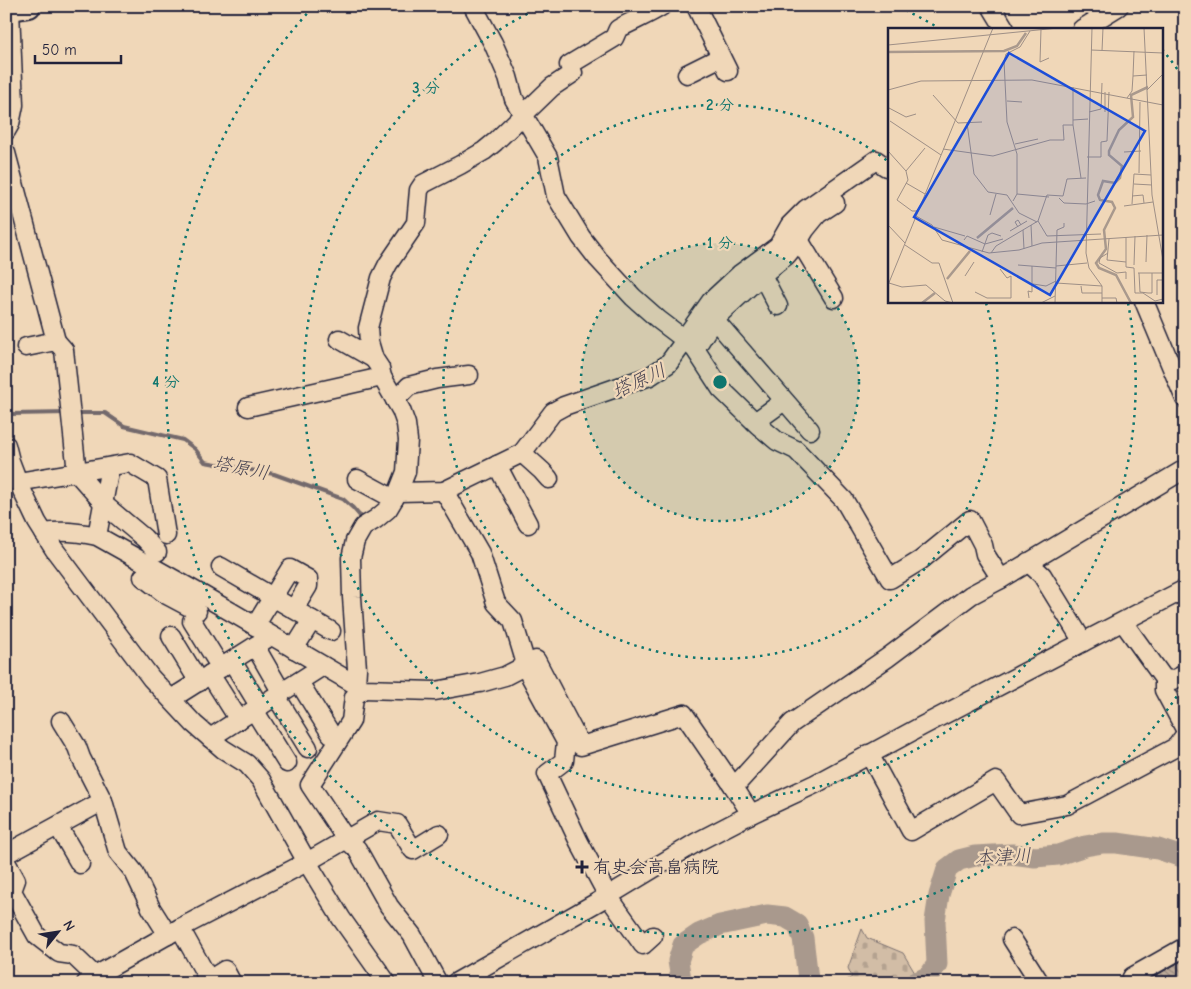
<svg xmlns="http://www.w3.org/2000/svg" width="1191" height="989" font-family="'Comic Neue','Klee One',sans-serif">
	<defs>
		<pattern id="cemetery-stones" width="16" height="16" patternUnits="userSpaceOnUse" patternTransform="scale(1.25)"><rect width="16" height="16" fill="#d2bda6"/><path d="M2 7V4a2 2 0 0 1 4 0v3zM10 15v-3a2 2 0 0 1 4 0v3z" fill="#b4a290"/></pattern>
		<pattern id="building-back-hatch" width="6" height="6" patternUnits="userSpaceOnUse" patternTransform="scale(1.25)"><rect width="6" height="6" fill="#bdaa99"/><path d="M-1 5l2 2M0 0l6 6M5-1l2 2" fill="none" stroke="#998a7e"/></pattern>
	</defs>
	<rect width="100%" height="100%" fill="#f0d7b8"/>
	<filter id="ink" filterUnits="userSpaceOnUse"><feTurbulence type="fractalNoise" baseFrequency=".02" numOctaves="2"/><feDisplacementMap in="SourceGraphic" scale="10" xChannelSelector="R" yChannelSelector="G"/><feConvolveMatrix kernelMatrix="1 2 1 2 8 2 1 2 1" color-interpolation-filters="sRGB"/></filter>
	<g filter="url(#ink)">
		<path fill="url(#cemetery-stones)" stroke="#7a7070" d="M862,929L867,938L903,953L915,973L892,983H848L847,980L852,977L848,968Z"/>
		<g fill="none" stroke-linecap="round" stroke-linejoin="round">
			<g stroke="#73696c" stroke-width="4">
				<path d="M76,413H105L124,426L183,440L195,449L205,462L274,474L343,499L353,508L359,515L364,518L366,517"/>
				<path d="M12,414L67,413"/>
			</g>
			<g stroke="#a9998d" stroke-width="21">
				<path d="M684,983L681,979L678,961L683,945L699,934L720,925L767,915L785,917L797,924L803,938L808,979L811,983"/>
				<path d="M915,983L929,976L937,964L935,921L939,895L947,869L959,860L975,856L1012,854L1035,857L1058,855L1085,846L1103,843H1117L1158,849L1185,858"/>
			</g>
		</g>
		<path fill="url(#building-back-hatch)" stroke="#22223b" d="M1185,959V983H1143Z"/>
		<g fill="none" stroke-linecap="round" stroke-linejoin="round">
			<defs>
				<g id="minor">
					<path d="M473,6L493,43L508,77L514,99L548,157L556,196L581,237L598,259L633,297L659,320L684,339L695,349L721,389L758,425L777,441L796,450L844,500L890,579L921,560L970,520L983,545L985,554L1001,579L1185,469"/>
					<path d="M696,6L728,71"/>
					<path d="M991,6L1005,29"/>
					<path d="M1082,29L1119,6"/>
					<path d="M687,74L721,57"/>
					<path d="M6,131L10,124L14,105L10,10"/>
					<path d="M6,153L56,341"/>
					<path d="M799,240L834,298"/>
					<path d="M762,275L778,306"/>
					<path d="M1144,301L1185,399"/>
					<path d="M714,319L810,430"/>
					<path d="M339,339L374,359"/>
					<path d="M26,347L56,341L64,350L77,473L107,507L144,538L157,552"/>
					<path d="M695,349L714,319L762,275L787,255L799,240L805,230L818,214L835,203"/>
					<path d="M395,400L409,386L437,379L469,375"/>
					<path d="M248,407L382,377"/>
					<path d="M755,422L784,401"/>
					<path d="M6,445L10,461L18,482L37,522L54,549L151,678L194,724L223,749L247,764L261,780L307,862L341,918L387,983"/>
					<path d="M522,453L542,471L549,479"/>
					<path d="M497,465L528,524"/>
					<path d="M357,479L394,499"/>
					<path d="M18,482L130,463L157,479L166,535"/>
					<path d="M444,491L480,553L496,603L513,621L529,674L566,742L564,761L547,774L579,842L608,896L643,945L653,936"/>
					<path d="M398,492L444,491L522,453L553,412L564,406L650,376L668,364L684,342V339L711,301L740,274L778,246L790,225L806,209L876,160L886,167L890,165"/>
					<path d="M44,533C63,530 79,532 97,536L204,596L363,689L435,691L480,683L505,676L536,660L581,746L684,714L734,787L751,814"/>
					<path d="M97,536L110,467"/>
					<path d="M1028,562L1042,575L1083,642"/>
					<path d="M221,567L331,631"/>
					<path d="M143,577L165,594L197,611"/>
					<path d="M192,621L221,668"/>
					<path d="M1123,622L1164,679L1173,680L1185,674"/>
					<path d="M255,626L290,569L308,579V586L294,609"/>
					<path d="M171,636L199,682"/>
					<path d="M255,646L282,693"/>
					<path d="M294,649L312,620"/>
					<path d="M232,661L260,707"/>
					<path d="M210,674L239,720"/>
					<path d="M1164,679V690L1185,729"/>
					<path d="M299,682L331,734"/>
					<path d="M356,685L357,669L352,597L351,558L355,541L363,527L376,519L388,509L398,492L406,472L408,440L406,424L401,410L382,377L380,368L374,359L369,342L368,328L381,278L388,264L416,223L419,190L423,184L460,165L484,151L495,142L552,87L573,73L569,65L614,38L618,29C632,21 648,15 662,6"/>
					<path d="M363,689L354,697L351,721L310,785L346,839L357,849L389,906L412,935L438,983"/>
					<path d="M276,696L308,748"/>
					<path d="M171,699L271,636"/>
					<path d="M254,710L287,763"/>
					<path d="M61,721L77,747L81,758L103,801L118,852L134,872L151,908L168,935"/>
					<path d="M210,738L323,666"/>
					<path d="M869,754L911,831L996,781L1019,814L1067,805L1176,747L1185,735"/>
					<path d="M734,787L792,723L887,658L971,595L1001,579"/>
					<path d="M58,826L80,864"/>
					<path d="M6,854L103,801"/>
					<path d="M6,862L16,880L12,891L37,936L59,953L73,955L95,976"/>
					<path d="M180,928L209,980L225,970L232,983"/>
					<path d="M1012,939L1040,983"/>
					<path d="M86,983L95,976L180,928L307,862L378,821L397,824L413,850L439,834"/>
					<path d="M455,983L608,896L697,842L751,814L815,784L922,726L1185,589"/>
					<path d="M1130,983L1132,977L1185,947"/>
				</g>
				<path id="major" d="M6,10L29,6"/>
			</defs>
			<use href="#minor" stroke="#22223b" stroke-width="21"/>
			<use href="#major" stroke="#22223b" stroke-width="26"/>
			<use href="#minor" stroke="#f0d7b8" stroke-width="18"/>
			<use href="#major" stroke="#f0d7b8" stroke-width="22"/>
		</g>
	</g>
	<circle cx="720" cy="382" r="139" fill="#0f766e" fill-opacity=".12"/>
	<g fill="none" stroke="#0f766e" stroke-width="2.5" stroke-dasharray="2.5 5">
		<circle cx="720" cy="382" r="139"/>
		<path d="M986 303A277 277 0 1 1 889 162"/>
		<path d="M899 7A416 416 0 0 1 937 27M1128 303A416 416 0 1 1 541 7"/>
		<path d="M1185 684A554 554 0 1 1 312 8M1162 49A554 554 0 0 1 1185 80"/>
	</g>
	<path fill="#22223b" stroke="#f0d7b8" stroke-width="2" d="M579.5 859.5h5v5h5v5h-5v5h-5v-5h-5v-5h5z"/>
	<g text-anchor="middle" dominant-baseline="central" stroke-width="4.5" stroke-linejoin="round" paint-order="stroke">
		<g font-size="18" fill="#22223b" stroke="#f0d7b8" text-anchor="start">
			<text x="593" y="867">有史会高畠病院</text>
		</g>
		<g font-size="19" font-style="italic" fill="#4a4654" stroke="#f0d7b8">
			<text transform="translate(639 381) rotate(-25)">塔原川</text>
			<text transform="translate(241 468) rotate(11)">塔原川</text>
			<text transform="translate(1003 857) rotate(-3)">本津川</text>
		</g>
	</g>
	<g transform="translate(888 28)">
		<rect width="275" height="275" fill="#f0d7b8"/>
		<path fill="none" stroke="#a9998d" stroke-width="2.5" d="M0,24L116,23L129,18L138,5M89,210L125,180M59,251L82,223M34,275L47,265M243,275L228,247L211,240L208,235L218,221L216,202L227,180L224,174L212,172L210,167L215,153L227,155L232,150L234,138L221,127V123L231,102L245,89L243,67L260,59"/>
		<path fill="none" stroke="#9e8f86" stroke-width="1" d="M204,0L198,225L201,240L214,258V275M256,0L264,167L275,232M153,1L152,34L161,30M0,16V0M0,17L170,0M203,22L275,25M214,23L215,0M246,23L245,48L259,47M0,62L33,53L144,52L275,77M259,62L275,46M217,64V84M45,67L70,95L94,94M0,69V112M239,70L244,63L245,48M119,73L134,74M1,80L18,89L28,86M201,84L213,81L214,55M185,92L200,91M2,93L53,127M79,95L86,146L100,164L119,167L131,185L149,194M185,97L193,150M127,116L150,111M55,121L105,128L162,112H176L175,97H185V59M0,123L18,143M236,124L253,123M199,129H213V114L219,113L221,64M251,145L252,74M18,155L37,166M246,156L264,157M129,166L161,169M244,168L255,167L256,175M171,170L176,175L198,176L207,173M125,173L129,166V126L119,94L116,33L118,26L132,19L142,3M244,176L246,146L263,147M236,178L265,174M30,183H24L9,172L20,152L18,143L37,120M102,187L108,166M28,188L44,197L54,212L101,225L131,222L154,215L275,207M150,193L159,208L213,206M0,197L17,215M143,197L144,218M46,199L77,208M130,199L127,194L130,192L133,197M135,202L136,221M122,203L139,193M238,209V239L246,240L247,265H255L267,273L275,271M221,211L219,232L238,234M76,212L79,208L97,216L115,211M17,217L44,235H51L65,275M94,224L100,207L104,205L113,208M103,225L108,218L150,193L159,167L175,168L179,151L198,150M220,225L212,230L211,235L229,245L238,244V251M258,234L259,207M130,237L168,240M246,237L247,208M168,238L199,235M250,245H275M251,245L252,264L260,265H264V245M77,248L86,234M1,255L14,259L38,257L57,273L65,275M168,255L214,258M145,256L158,258L168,253M0,257L105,0M193,258L194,265H214M87,264L99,270H123V248L119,250L112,241M269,267V252H275M141,270L140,263L144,264V238M214,270H228L229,275M153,275L167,268M167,275L169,202L176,199V195"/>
		<path fill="#1d4ed8" fill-opacity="0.15" stroke="#1d4ed8" stroke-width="2.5" d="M121,25L257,103L162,267L26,189Z"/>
		<rect width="275" height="275" fill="none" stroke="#22223b" stroke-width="2.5"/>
	</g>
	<circle cx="720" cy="382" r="8" fill="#0f766e" stroke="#f0d7b8" stroke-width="2.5"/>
	<g font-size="15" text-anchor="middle" font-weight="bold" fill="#0f766e" stroke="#f0d7b8" stroke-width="4.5" stroke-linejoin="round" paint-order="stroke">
		<text x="426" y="93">3 分</text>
		<text x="720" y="110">2 分</text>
		<text x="720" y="248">1 分</text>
		<text x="166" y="387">4 分</text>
	</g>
	<rect width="1191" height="989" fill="none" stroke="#f0d7b8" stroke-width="25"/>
	<rect x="12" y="12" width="1166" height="964" fill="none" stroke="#22223b" stroke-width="2" filter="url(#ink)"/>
	<g transform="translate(58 932) rotate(60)" stroke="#f0d7b8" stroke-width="4" paint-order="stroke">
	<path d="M0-4L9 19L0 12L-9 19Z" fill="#22223b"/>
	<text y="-8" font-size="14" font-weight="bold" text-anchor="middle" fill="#22223b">N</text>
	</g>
	<path d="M35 55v8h86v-8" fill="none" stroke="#22223b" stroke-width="2.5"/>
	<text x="42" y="55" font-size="15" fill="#22223b" stroke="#f0d7b8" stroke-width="4" paint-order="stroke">50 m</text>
</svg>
